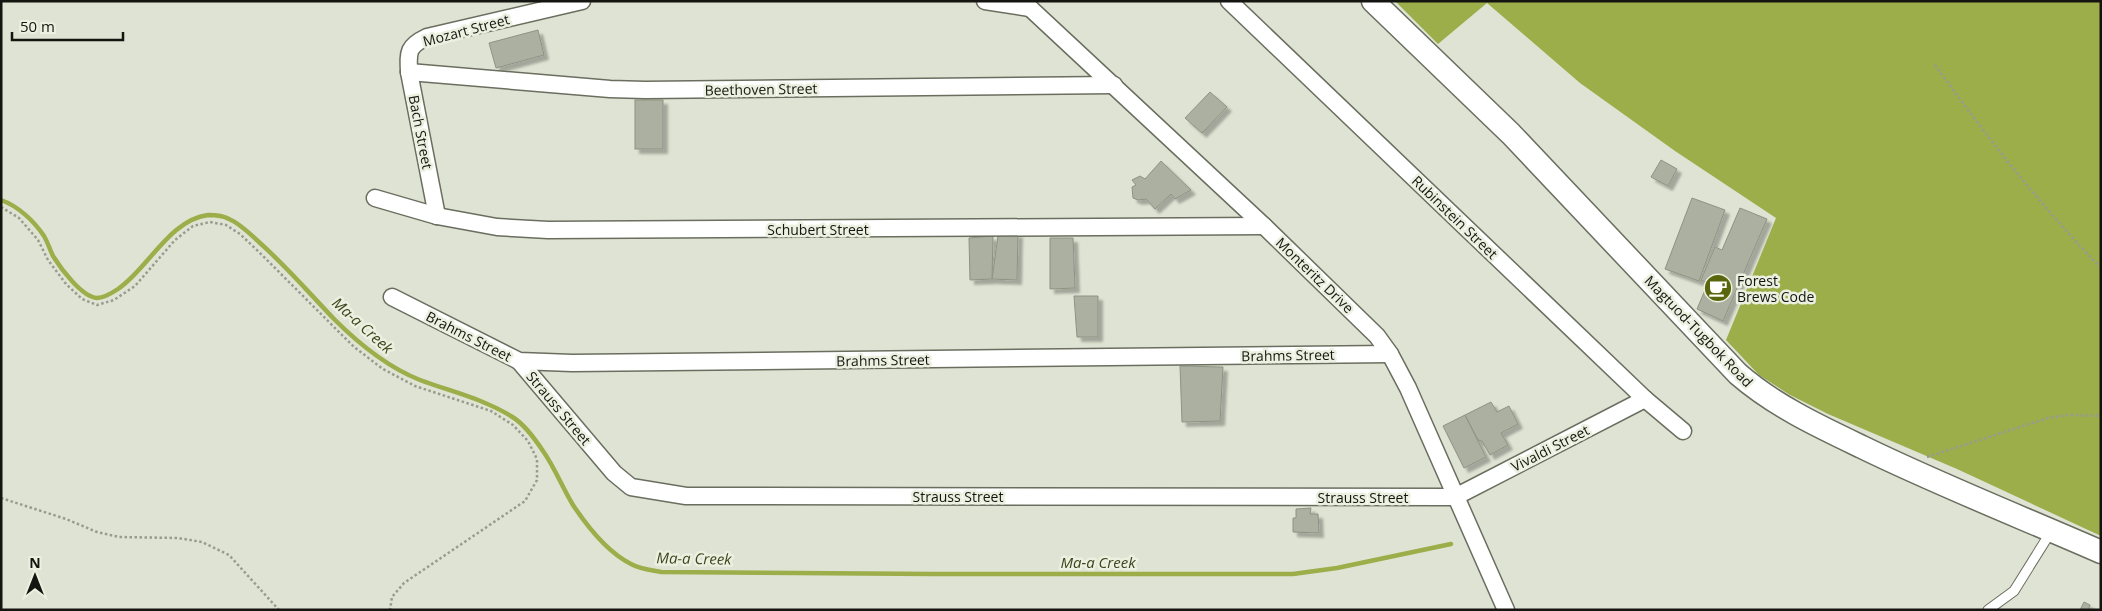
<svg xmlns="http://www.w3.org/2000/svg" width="2102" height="611" font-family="'Open Sans',sans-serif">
	<defs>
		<filter id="shadow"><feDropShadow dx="4.5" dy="4.5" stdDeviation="1" flood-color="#0004"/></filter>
	</defs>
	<rect width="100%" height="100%" fill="#dfe3d3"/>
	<path fill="#9cae4a" d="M1395,1H2101V536L1957,469L1828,414L1790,395L1759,375L1726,340L1776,218L1675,151L1580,83L1487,3L1438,44Z"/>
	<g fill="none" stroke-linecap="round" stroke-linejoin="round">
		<path stroke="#9cad49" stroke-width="4.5" d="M1,200C18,206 34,221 44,236C48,243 50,250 53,256C61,269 82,297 97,298C104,298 112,293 118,289C148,269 169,220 208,215C214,215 224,216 229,219C241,224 251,235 260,243C287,267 310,294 334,319C359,344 387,367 420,380C452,392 485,399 514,418C526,426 535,439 543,451C555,468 562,487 573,505C587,526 607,552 631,564C640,569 650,570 661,572L933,574H1293L1337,568L1451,544"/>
	</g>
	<g fill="#acb0a0" stroke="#8e9283" filter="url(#shadow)">
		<path d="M538,30L544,55L496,68L489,43Z"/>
		<path d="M1210,92L1227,107L1202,133L1185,118Z"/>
		<rect x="635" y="100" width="28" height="49"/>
		<path d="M1661,160L1677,169L1668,186L1651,177Z"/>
		<path d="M1161,161L1191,190L1175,199L1171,194L1155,209L1146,199L1138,200L1133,198L1132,187L1136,185L1132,180L1140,176L1145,179Z"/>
		<path d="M1692,198L1725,210L1699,281L1665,269Z"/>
		<path d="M1740,208L1767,219L1723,321L1697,309L1708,283L1701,280L1715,247L1722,250Z"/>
		<path d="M1018,233L1017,280L992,279L998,236Z"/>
		<path d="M993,236L992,279L970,280L969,238Z"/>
		<path d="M1050,238H1073L1075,288L1050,289Z"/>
		<path d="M1074,296H1098V337H1077Z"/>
		<path d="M1180,366L1223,367L1220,421L1182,422Z"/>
		<path d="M1491,402L1497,412L1509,406L1518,424L1501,433L1508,445L1490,455L1482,441L1478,440L1465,415Z"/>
		<path d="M1465,415L1486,457L1464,468L1443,426Z"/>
		<path d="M1311,508L1310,514H1318L1319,533L1293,532V518H1296V509Z"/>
		<path d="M2084,602L2090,605L2088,610H2080Z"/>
	</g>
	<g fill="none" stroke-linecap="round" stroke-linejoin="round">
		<defs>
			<path id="lane" d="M1988,610L2014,591L2052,530"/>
			<g id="street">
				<path d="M985,1L1030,8"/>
				<path d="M1229,1L1645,399L1683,431"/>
				<path d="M1030,8L1264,226L1377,336L1390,354L1408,388L1506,610"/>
				<path d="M409,72L610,89L645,90L1114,85"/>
				<path d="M375,198L437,216L497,227L548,230L1264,226"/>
				<path d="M437,216L409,72C408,51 408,46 427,37L582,1"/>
				<path d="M392,297L519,361L572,363L1390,354"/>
				<path d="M519,361L614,473L631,487L686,496L1455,497L1645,399"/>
			</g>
			<path id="secondary" d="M1373,1L1511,134L1738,374C1775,406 1818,426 1862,447C1940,485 2021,517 2101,552"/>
		</defs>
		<use href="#lane" stroke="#6a6e5f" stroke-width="11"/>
		<use href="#street" stroke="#6a6e5f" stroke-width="19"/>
		<use href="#secondary" stroke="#6a6e5f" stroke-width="25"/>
		<g stroke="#989b8f" stroke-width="2.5" stroke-dasharray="2.5 2.5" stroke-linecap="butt">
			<path d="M1935,65C1986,136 2040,205 2101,268"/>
			<path d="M1,207L19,218L38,240L48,260L66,284L82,299L97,305L114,300L135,286L175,240L193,226L210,222L226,225L240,234L259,252L354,347L383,369L415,386L491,411L513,425L528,441L537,459V480L525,501L404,583L392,597L390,610"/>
			<path d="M1927,457L2048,418L2068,415L2101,416"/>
			<path d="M1,498L66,519L97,532L119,537L178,538L202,542L229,555L279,610"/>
		</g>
		<use href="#lane" stroke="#fff" stroke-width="9"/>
		<use href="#street" stroke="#fff" stroke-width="16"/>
		<use href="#secondary" stroke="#fff" stroke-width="22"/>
	</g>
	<defs>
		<symbol id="cafe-disc" viewBox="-11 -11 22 22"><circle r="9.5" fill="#5a660c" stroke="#ecf0e0"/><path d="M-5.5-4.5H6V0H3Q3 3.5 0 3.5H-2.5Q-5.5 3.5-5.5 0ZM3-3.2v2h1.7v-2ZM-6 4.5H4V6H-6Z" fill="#fff"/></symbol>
	</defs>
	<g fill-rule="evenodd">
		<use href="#cafe-disc" x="1702" y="272" width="32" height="32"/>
	</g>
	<g text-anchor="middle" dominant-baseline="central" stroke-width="5" stroke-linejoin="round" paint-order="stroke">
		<g font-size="14" fill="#141510" stroke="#ecf0e0">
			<text transform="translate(466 30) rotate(-15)">Mozart Street</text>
			<text transform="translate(761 89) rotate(-1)">Beethoven Street</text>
			<text transform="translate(421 132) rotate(79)">Bach Street</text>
			<text transform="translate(1455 217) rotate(44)">Rubinstein Street</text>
			<text x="818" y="229">Schubert Street</text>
			<text transform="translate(1315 275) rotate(44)">Monteritz Drive</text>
			<text transform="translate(1699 331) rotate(46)">Magtuod-Tugbok Road</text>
			<text transform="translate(469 336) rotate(27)">Brahms Street</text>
			<text transform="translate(1288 355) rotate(-1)">Brahms Street</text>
			<text transform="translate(883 360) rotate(-1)">Brahms Street</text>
			<text transform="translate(559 408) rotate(50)">Strauss Street</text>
			<text transform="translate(1550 448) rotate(-27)">Vivaldi Street</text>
			<text x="958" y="496">Strauss Street</text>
			<text x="1363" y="497">Strauss Street</text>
		</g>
		<g font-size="14" fill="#141510" stroke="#ecf0e0" text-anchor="start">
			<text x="1737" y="280">Forest<tspan x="1737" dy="16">Brews Code</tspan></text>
		</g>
		<g font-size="15" font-style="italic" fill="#3d441b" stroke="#ecf0e0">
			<text transform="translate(363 325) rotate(42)">Ma-a Creek</text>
			<text transform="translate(694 558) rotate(1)">Ma-a Creek</text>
			<text x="1098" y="562">Ma-a Creek</text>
		</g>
	</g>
	<rect width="2102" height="611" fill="none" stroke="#141510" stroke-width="5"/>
	<g transform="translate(35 576)" stroke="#ecf0e0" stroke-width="4" paint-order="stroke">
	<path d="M0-4L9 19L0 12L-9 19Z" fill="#141510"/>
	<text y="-8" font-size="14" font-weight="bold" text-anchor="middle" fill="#141510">N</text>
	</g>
	<path d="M12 32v8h111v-8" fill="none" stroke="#141510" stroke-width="2.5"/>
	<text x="20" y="32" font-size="15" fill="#141510" stroke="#ecf0e0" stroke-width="4" paint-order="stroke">50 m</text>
</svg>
